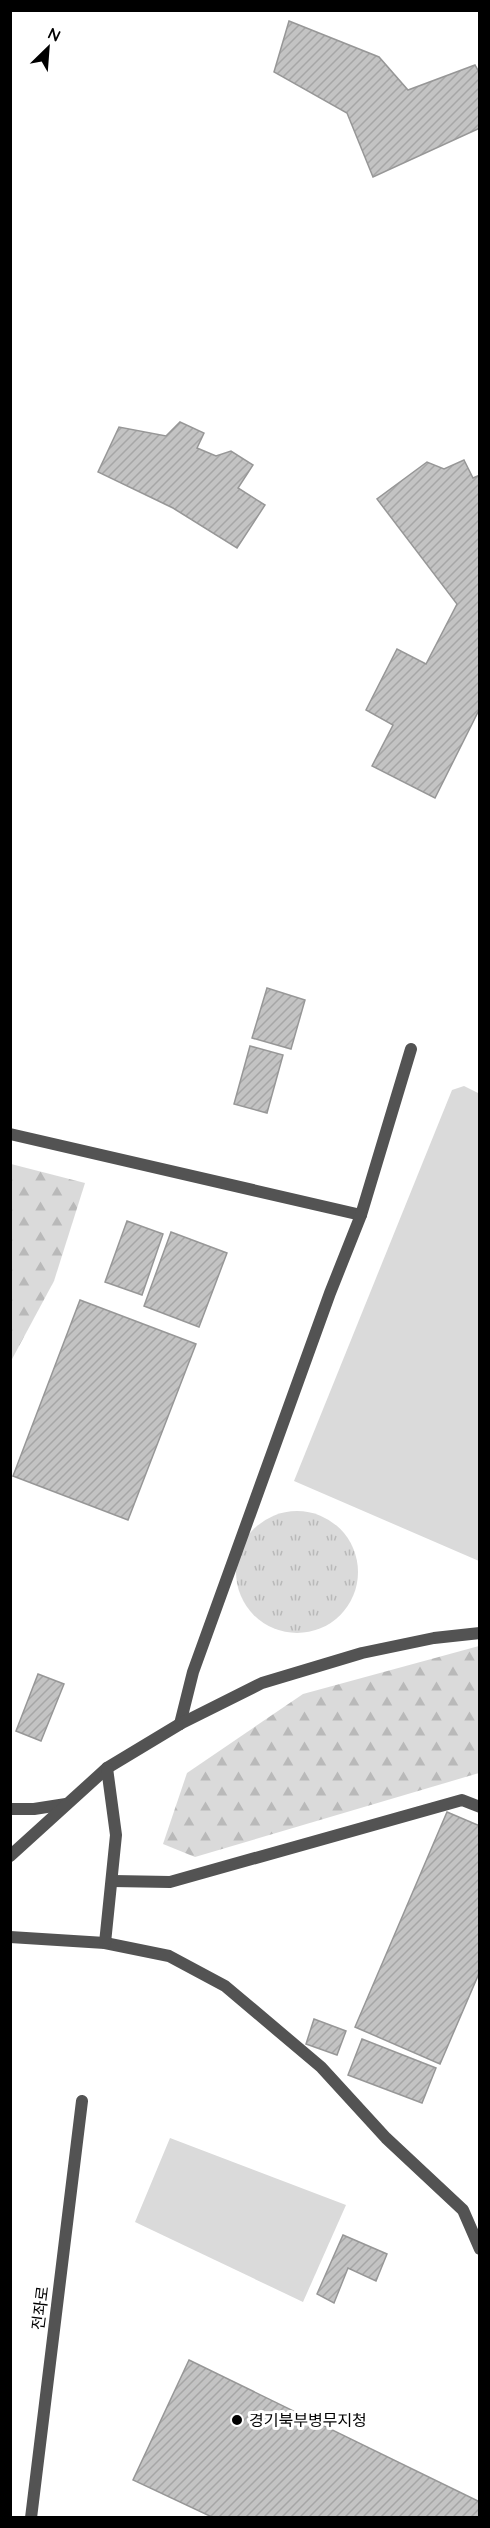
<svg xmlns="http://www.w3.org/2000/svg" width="490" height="2528" font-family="Quicksand,'Noto Sans KR',sans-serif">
	<defs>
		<pattern id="forest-firs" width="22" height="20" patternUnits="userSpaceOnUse" patternTransform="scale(1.5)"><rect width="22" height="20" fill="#dadada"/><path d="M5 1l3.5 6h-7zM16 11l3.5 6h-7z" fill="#b9b9b9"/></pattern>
		<pattern id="park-tufts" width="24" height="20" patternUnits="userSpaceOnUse" patternTransform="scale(1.5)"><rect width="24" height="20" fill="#dadada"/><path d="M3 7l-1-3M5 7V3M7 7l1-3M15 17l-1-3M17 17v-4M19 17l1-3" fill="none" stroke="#b9b9b9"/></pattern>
		<pattern id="building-hatch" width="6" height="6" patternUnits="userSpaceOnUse" patternTransform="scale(1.5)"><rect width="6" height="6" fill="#c3c3c3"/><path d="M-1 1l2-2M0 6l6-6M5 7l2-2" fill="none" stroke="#a6a6a6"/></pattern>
	</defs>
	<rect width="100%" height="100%" fill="#fff"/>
	<g fill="url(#forest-firs)">
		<path d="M11,1164L85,1183L54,1281L11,1361Z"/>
		<path d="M479,1646V1773L195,1857L163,1844L187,1773L303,1694Z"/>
	</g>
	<circle fill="url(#park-tufts)" cx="297" cy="1572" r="61"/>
	<g fill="#dadada">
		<path d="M464,1086L480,1094L479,1561L294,1481L452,1090Z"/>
		<path d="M170,2138L346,2205L303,2302L135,2222Z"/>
	</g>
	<g fill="url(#building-hatch)" stroke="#979797" stroke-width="1.5">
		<path d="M289,21L379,57L408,90L475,65L480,74V128L373,177L347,113L274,72Z"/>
		<path d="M180,422L204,433L197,448L216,456L231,451L253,465L238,488L265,505L237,548L173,508L98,472L119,427L166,436Z"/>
		<path d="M464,460L473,478L480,475V708L435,798L372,766L393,725L366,710L397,649L426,664L457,604L377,499L427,462L444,469Z"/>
		<path d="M267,988L305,1000L291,1049L252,1038Z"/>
		<path d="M250,1046L283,1055L267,1113L234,1104Z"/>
		<path d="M127,1221L163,1234L142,1295L105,1282Z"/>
		<path d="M171,1232L227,1253L199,1327L144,1306Z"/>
		<path d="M80,1300L196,1344L128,1520L13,1476Z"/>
		<path d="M38,1674L64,1684L41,1741L16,1731Z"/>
		<path d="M447,1812L480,1826V1971L440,2064L355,2027Z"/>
		<path d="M314,2019L346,2031L337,2055L306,2044Z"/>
		<path d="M362,2039L436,2068L422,2103L348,2075Z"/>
		<path d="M343,2235L387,2254L376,2281L348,2268L334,2303L317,2294Z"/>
		<path d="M189,2360L480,2502V2518H214L133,2480Z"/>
	</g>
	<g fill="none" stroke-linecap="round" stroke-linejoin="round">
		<g stroke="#535353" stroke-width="12">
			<path d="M10,1134L361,1215"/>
			<path d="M180,1724L193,1672L330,1293L361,1215L411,1049"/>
			<path d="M10,1809H34L66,1804"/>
			<path d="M10,1856L107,1768L180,1724L262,1683L362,1653L434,1638L480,1633"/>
			<path d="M113,1881L170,1882L462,1800L480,1807"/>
			<path d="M10,1937L105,1943L169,1956L225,1986L321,2067L386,2138L463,2210L480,2249"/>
			<path d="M105,1943L116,1835L107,1768"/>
		</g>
		<path stroke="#535353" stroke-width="12" d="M31,2518L82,2101"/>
	</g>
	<circle fill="#000" stroke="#fff" stroke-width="2" cx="237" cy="2420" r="6"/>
	<g text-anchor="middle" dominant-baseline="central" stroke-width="6" stroke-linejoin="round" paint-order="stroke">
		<g font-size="16" fill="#000" stroke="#fff">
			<text transform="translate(40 2308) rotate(-83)">전좌로</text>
		</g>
		<g font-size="16" fill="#000" stroke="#fff" text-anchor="start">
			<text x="249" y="2420">경기북부병무지청</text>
		</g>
	</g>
	<rect width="490" height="2528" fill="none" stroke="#000000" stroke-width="24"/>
	<g transform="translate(48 48) rotate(25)" stroke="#ffffff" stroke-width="4.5" paint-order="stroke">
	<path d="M0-4.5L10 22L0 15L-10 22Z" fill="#000000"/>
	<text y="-9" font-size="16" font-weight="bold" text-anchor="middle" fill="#000000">N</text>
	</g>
</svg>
